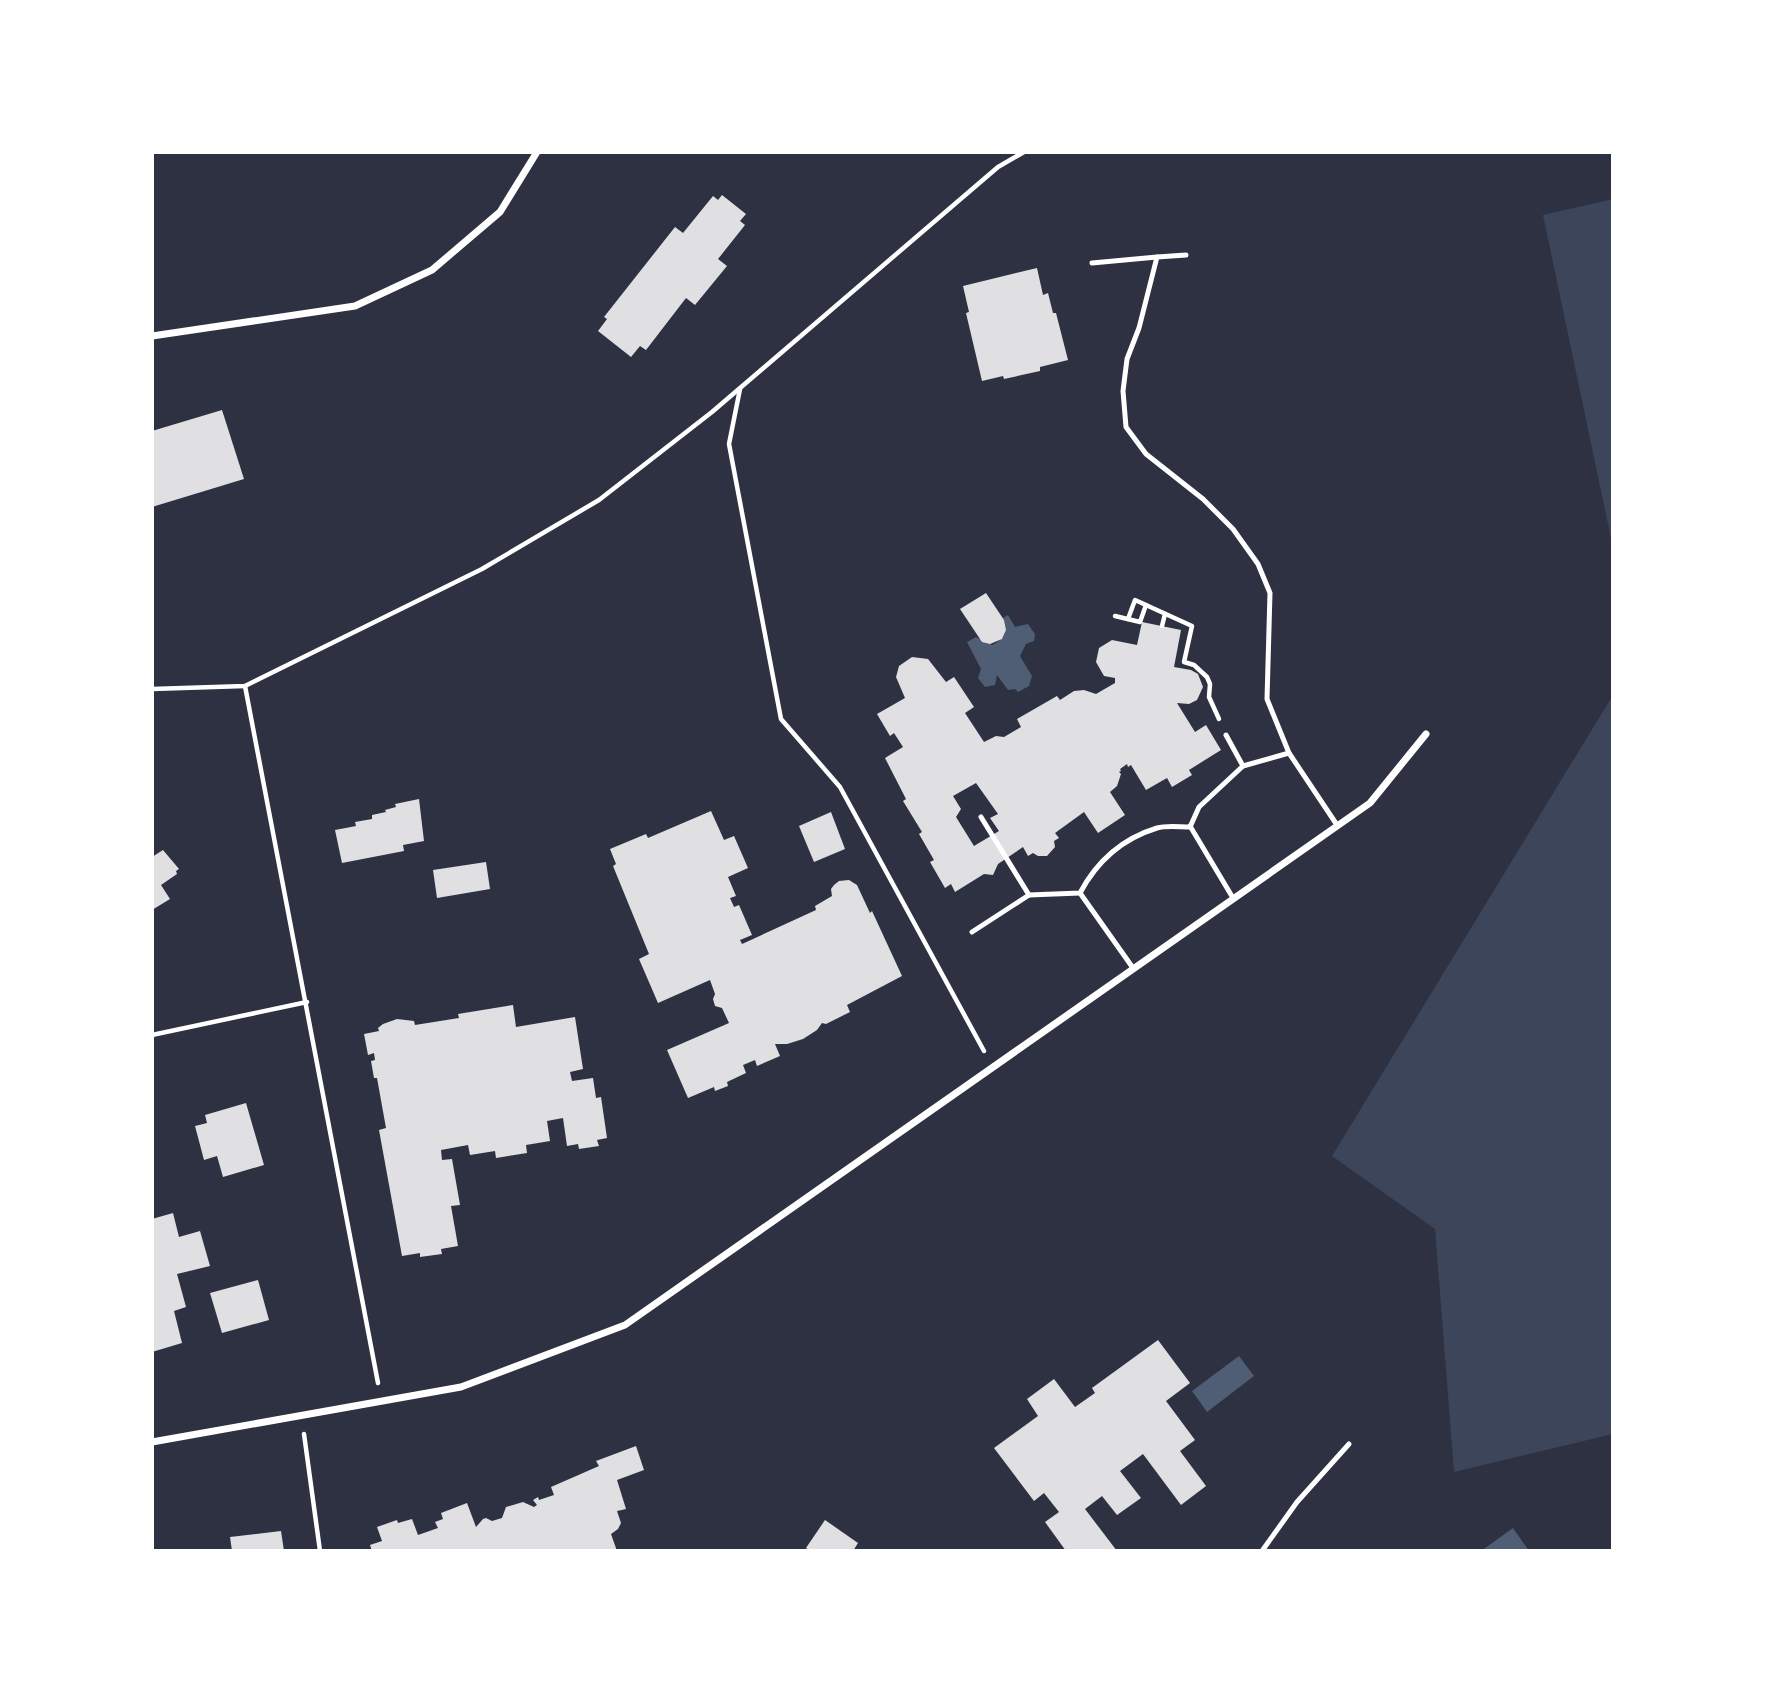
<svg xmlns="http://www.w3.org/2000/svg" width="1765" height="1703" font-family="'Roboto Condensed',sans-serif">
	<rect width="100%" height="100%" fill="#2d3142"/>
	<g fill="#3c4559">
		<path d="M1613,199V548L1543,215Z"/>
		<path d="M1613,695V1434L1454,1472L1435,1229L1332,1156Z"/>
	</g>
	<g fill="#4f5d75">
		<path d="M1008,615L1015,627L1028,624L1035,634L1034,641L1026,644L1020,656L1032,676L1029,686L1018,692L1015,689L1008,690L997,675L995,685L985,687L978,678L981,669L967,642L976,637L992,645C1005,639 1008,631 1003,618Z"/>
		<path d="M1239,1356L1254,1376L1207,1412L1192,1391Z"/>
		<path d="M1513,1528L1529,1551H1481Z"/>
	</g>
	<g fill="#e0e0e3" fill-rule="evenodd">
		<path d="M722,195L746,214L740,221L745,225L718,259L727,266L695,305L686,298L646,350L640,346L631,357L598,331L607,319L604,317L675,227L683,233L713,196L718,200Z"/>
		<path d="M1037,268L1043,295L1048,293L1053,313H1056L1068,360L1040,367V371L1004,379L1003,376L982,381L966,313L969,312L963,286Z"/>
		<path d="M222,410L244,479L152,507V431Z"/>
		<path d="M986,593L1004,620L1006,630L1002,639L990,644L982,642L960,609Z"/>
		<path d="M1142,622L1181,630L1174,667L1191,670L1198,674L1203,687L1197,700L1189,704L1177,703L1195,732L1206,725L1221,750L1189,770L1192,775L1172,787L1167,778L1146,790L1131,765L1128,767L1127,764L1120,769L1121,771L1119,772L1121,774L1117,786L1110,792L1125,815L1098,833L1084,812L1055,833L1059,838L1054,841L1055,847L1047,856H1038L1033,853L1028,856L1023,847L998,864L993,875L984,874L955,892L951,884L945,888L930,862L934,860L919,834L922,832L903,801L906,799L885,758L903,747L894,733L890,736L877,714L905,698L896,677L899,666L912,657L928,659L946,682L954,677L974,707L965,713L984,742L996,736L1004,737L1021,727L1017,719L1057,696L1060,700L1074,691L1084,690L1096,694L1115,683V678L1104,676L1096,662L1099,648L1112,640L1137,645ZM976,783L998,814L990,818L999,831L974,846L956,817L961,809L953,796Z"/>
		<path d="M419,799L424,841L403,845L404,851L342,863L335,830L356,826L355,822L372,819V815L386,812L385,810L396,807L395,804Z"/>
		<path d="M711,811L724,840L734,836L748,868L728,877L736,896L730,898L734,907L739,905L752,935L740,940L742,944L816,910L815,906L832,896L831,889L834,885L839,881L849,880L857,885L870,913L872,911L902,976L847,1005L850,1012L826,1024L822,1023L817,1030L803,1039L787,1044H775L780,1056L757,1066L755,1060L743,1065L746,1073L727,1082L728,1086L715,1091L714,1087L688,1098L667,1050L729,1023L722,1008L715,1006L713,999L715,994L710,980L658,1003L639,959L649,954L613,866L616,864L610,849L646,834L648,838Z"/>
		<path d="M831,812L845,849L814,862L799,826Z"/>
		<path d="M163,850L179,869L176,871L177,874L161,885L170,899L152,910V857Z"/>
		<path d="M486,862L490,889L437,898L433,870Z"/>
		<path d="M513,1005L516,1027L575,1017L583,1069L570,1072L572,1081L593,1078L596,1098L601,1097L607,1138L597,1140L599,1146L579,1149L578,1144L567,1146L563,1118L547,1121L550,1141L526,1145L527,1153L496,1158L495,1151L470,1155L468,1145L441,1150L442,1160L452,1159L460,1205L451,1206L458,1246L441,1249L442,1254L420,1257V1253L402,1256L379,1130L386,1128L377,1078H374L371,1061L375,1060L374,1053L368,1055L364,1034L379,1031L378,1028L383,1024L397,1019L414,1021L415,1025L459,1018L458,1014Z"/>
		<path d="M246,1103L264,1165L223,1177L217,1156L204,1160L195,1126L207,1123L205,1115Z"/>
		<path d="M173,1213L179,1237L200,1231L210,1266L177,1274L186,1307L174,1311L182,1343L152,1352V1219Z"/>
		<path d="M258,1280L269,1320L222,1333L210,1293Z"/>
		<path d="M1158,1340L1190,1383L1166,1401L1195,1440L1180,1451L1206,1486L1181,1505L1143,1454L1120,1471L1141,1498L1117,1515L1102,1496L1085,1509L1117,1551H1066L1045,1522L1059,1512L1044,1493L1034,1501L994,1448L1038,1416L1027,1399L1054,1379L1075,1407L1095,1393L1092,1388Z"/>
		<path d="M636,1446L644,1470L617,1480L626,1509L617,1511L621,1523L618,1529L611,1534L617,1551H372L370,1545L382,1541L377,1527L397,1520L398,1523L412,1519L418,1535L438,1528L435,1522L443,1519L441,1513L467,1503L476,1527L483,1519L486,1518L492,1521L502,1518L506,1507L523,1502L534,1507L537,1505L533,1500L538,1497L539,1500L554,1495L551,1487L599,1466L596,1461Z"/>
		<path d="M825,1520L858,1543L853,1551H810L806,1548Z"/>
		<path d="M281,1531L284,1551H232L230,1537Z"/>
	</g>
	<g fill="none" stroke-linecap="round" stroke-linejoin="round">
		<g stroke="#fff" stroke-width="4.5">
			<path d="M740,389L729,444L781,719L840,787L984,1051"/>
			<path d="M1115,616L1140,622L1146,605"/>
			<path d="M1128,619L1135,600L1192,626L1184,662L1194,665L1207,677L1210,684L1209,697L1219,719"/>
			<path d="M1162,626L1165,614"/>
			<path d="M245,686L378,1383"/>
			<path d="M152,689L245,686L482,569L599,500L712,412L998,167L1024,152"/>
			<path d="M152,1035L307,1002"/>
			<path d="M304,1434L320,1551"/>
		</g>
		<g stroke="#fff" stroke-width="5">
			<path d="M1186,255L1157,257L1139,328L1127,359L1123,391L1126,427L1146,454L1203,499L1233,529L1258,564L1270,593L1267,699L1289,753L1337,825"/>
			<path d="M1092,263L1157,257"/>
			<path d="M1226,735L1243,766"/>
			<path d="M981,817L1029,895"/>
			<path d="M1190,826L1233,898"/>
			<path d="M1080,893L1133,968"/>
			<path d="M972,932L1029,895L1080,893C1097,861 1121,839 1157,828C1167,825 1180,827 1190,827L1199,807L1243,766L1289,753"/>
			<path d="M1262,1551L1297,1502L1349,1444"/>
		</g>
		<g stroke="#fff" stroke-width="7">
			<path d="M152,336L355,306L432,270L500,212L537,152"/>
			<path d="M152,1442L461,1387L625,1325L1370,803L1426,734"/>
		</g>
	</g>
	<rect width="1765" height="1703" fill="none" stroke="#ffffff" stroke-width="308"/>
</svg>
